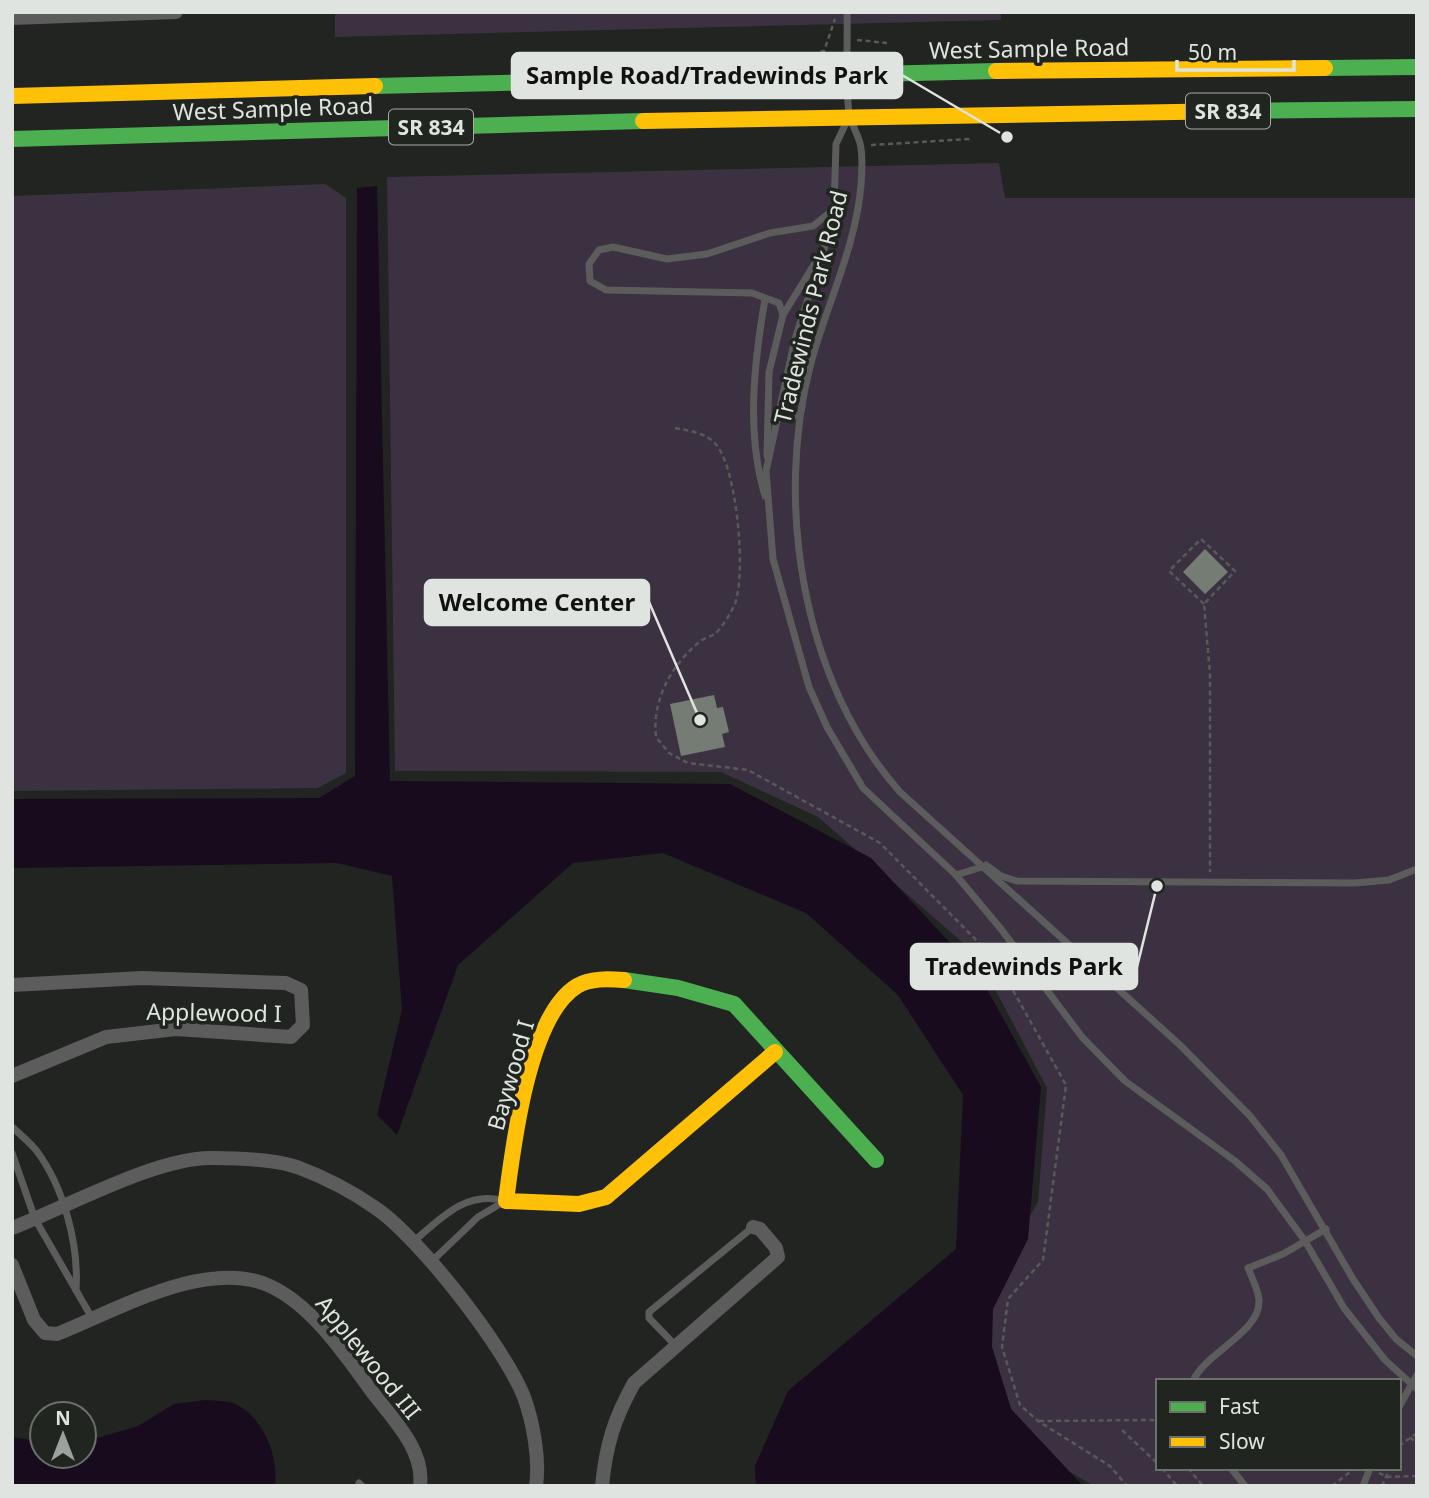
<svg xmlns="http://www.w3.org/2000/svg" width="1429" height="1498" font-family="'Noto Sans',sans-serif">
	<rect width="100%" height="100%" fill="#212420"/>
	<g fill="#3b3140" fill-rule="evenodd">
		<path d="M335,12H1001V20L335,37Z"/>
		<path d="M999,163L1005,198H1417V1486H1094L1051,1461L1011,1409L992,1347L987,1314L1003,1262L1038,1202L1047,1088L977,955L818,817L721,772L395,771L387,177ZM1158,1381H1399V1468H1158Z"/>
		<path d="M325,184L346,198V773L318,788L12,791V196Z"/>
	</g>
	<g fill="#190b1e">
		<path d="M377,186L390,781L730,784L871,858L978,973L1041,1087L1028,1239L993,1309L992,1347L1011,1409L1083,1486H756L755,1466L788,1391L956,1249L963,1095L898,995L806,913L663,853L573,863L458,965L397,1135L377,1115L402,1010L392,876L337,863L12,868V799L319,798L355,776L357,188Z"/>
		<path d="M205,1400C215,1401 228,1400 237,1405C264,1418 279,1458 275,1486H12V1437L42,1442V1456H84V1442L138,1426L174,1404Z"/>
	</g>
	<g fill="#757c74">
		<path d="M1205,549L1228,572L1205,594L1183,572Z"/>
		<path d="M714,695L717,708L723,707L729,732L722,734L725,747L681,756L670,704Z"/>
	</g>
	<g fill="none" stroke-linecap="round" stroke-linejoin="round">
		<g stroke="#585a58" stroke-width="2.5" stroke-dasharray="5 3.5" stroke-linecap="butt">
			<path d="M857,40L887,43"/>
			<path d="M812,54L824,51L835,19"/>
			<path d="M871,145L970,139"/>
			<path d="M675,428C691,431 708,433 718,447C737,473 747,577 734,606C730,614 723,626 716,633C711,637 703,638 698,643C670,667 652,701 656,737L669,753L688,763L748,770L880,843L996,960L1066,1085L1043,1260L1008,1299L1002,1347L1020,1405L1038,1421L1110,1466L1127,1486"/>
			<path d="M1204,604L1169,571L1201,539L1235,571L1204,604L1210,674V872"/>
			<path d="M1039,1421L1153,1420L1158,1427"/>
			<path d="M1122,1430L1158,1464"/>
			<path d="M1410,1437L1417,1444"/>
			<path d="M1399,1446L1417,1433"/>
			<path d="M1162,1468L1177,1486"/>
			<path d="M1188,1468L1203,1486"/>
			<path d="M1379,1473L1387,1477L1417,1476"/>
			<path d="M1332,1486L1355,1468"/>
			<path d="M1382,1486L1390,1468"/>
		</g>
		<g stroke="#5b5c5b" stroke-width="7">
			<path d="M847,12C848,45 845,80 849,113C851,123 857,133 860,143C863,155 862,172 861,185C856,246 827,304 811,363C774,502 802,682 900,792L1180,1045L1250,1116L1281,1155L1353,1279L1379,1318L1396,1339L1417,1356"/>
			<path d="M848,119L836,144L834,209L824,249L795,339L766,471L773,559L809,687L827,727L863,788L956,875L1001,929L1082,1037L1125,1081L1235,1161L1267,1189L1305,1241L1344,1308L1385,1360L1417,1389"/>
			<path d="M783,315L820,255"/>
			<path d="M778,414L798,416"/>
			<path d="M767,456L769,372L783,315L779,303L752,293L606,290L590,281L589,264L599,250L613,247L667,259L707,254L770,233L813,226L833,210"/>
			<path d="M765,496C746,433 754,363 765,299"/>
			<path d="M986,865L1001,876L1017,881L1355,883L1389,880L1417,869"/>
			<path d="M956,875L982,867"/>
			<path d="M12,1127C20,1134 29,1142 36,1150C64,1187 79,1245 76,1290"/>
			<path d="M12,1153L35,1219L92,1318"/>
			<path d="M413,1242C441,1218 466,1190 505,1201"/>
			<path d="M431,1262L478,1217L505,1201"/>
			<path d="M675,1345L649,1318V1312L753,1227"/>
			<path d="M1193,1381C1206,1352 1261,1332 1259,1300C1258,1289 1252,1278 1248,1268L1283,1254L1326,1229"/>
			<path d="M1399,1407L1417,1375"/>
			<path d="M1231,1468L1245,1486"/>
			<path d="M359,1483L362,1486"/>
			<path d="M1363,1486L1370,1468"/>
		</g>
		<g stroke="#5b5c5b" stroke-width="14">
			<path d="M12,18L176,12"/>
			<path d="M12,985L142,978L286,983L301,990L303,1025L291,1037L176,1029L106,1037L12,1076"/>
			<path d="M12,1228C67,1207 157,1157 212,1158C238,1158 272,1159 297,1167C324,1177 353,1192 377,1209C420,1239 505,1348 524,1397C533,1422 540,1459 536,1486"/>
			<path d="M12,1265L34,1320L45,1333L57,1334C115,1311 207,1257 270,1286C313,1306 346,1356 373,1393C393,1419 425,1451 420,1486"/>
			<path d="M602,1486C606,1445 614,1419 634,1383L778,1257L776,1248L760,1229L753,1227"/>
		</g>
		<g stroke="#4caf50" stroke-width="16">
			<path d="M1325,68L1417,67"/>
			<path d="M375,86L996,71"/>
			<path d="M1233,111L1417,109"/>
			<path d="M12,139L643,121"/>
			<path d="M624,980L678,988L734,1004L876,1160"/>
		</g>
		<g stroke="#ffc107" stroke-width="16">
			<path d="M996,71L1325,68"/>
			<path d="M12,96L375,86"/>
			<path d="M643,121L1233,111"/>
			<path d="M624,980C609,979 590,978 577,986C528,1016 513,1147 506,1201L579,1204L606,1197L775,1052"/>
		</g>
	</g>
	<g text-anchor="middle" dominant-baseline="central" stroke-width="7" stroke-linejoin="round" paint-order="stroke">
		<g fill="#20251f" stroke="#a6aba6" stroke-width="2">
			<rect x="1186" y="93.5" width="84" height="35" rx="5"/>
			<rect x="389" y="109.5" width="84" height="35" rx="5"/>
		</g>
		<g font-size="21" font-weight="bold" fill="#e0e4e0">
			<text x="1228" y="111">SR 834</text>
			<text x="431" y="127">SR 834</text>
		</g>
		<g font-size="23" fill="#e0e4e0" stroke="#20251f">
			<text transform="translate(1029 48) rotate(-1)">West Sample Road</text>
			<text transform="translate(273 108) rotate(-2)">West Sample Road</text>
			<text transform="translate(810 307) rotate(-76)">Tradewinds Park Road</text>
			<text transform="translate(214 1012) rotate(1)">Applewood I</text>
			<text transform="translate(510 1075) rotate(-74)">Baywood I</text>
			<text transform="translate(369 1357) rotate(51)">Applewood III</text>
		</g>
	</g>
	<path fill="none" stroke="#e0e4e0" stroke-width="2.5" d="M1007 137L902 75M700 720L649 602M1157 886L1137 967"/>
	<g fill="#e0e4e0" stroke="#20251f" stroke-width="2.5">
		<circle cx="1007" cy="137" r="7"/>
		<circle cx="700" cy="720" r="7"/>
		<circle cx="1157" cy="886" r="7"/>
	</g>
	<g fill="#e0e4e0" stroke="#e0e4e0" stroke-width="2.5">
		<rect x="512" y="53" width="390" height="45" rx="7"/>
		<rect x="425" y="580" width="224" height="45" rx="7"/>
		<rect x="911" y="944" width="226" height="45" rx="7"/>
	</g>
	<g font-size="24" text-anchor="middle" font-weight="bold" fill="#111">
		<text x="707" y="84">Sample Road/Tradewinds Park</text>
		<text x="537" y="611">Welcome Center</text>
		<text x="1024" y="975">Tradewinds Park</text>
	</g>
	<rect width="1429" height="1498" fill="none" stroke="#e0e4e0" stroke-width="28"/>
	<rect x="1156" y="1379" width="245" height="91" fill="#20251f" stroke="#6d716c" stroke-width="2"/>
	<rect x="1170" y="1402" width="35" height="10" fill="#4caf50" stroke="#6d716c" stroke-width="2"/>
	<text x="1219" y="1414" font-size="21" fill="#e0e4e0">Fast</text>
	<rect x="1170" y="1437" width="35" height="10" fill="#ffc107" stroke="#6d716c" stroke-width="2"/>
	<text x="1219" y="1449" font-size="21" fill="#e0e4e0">Slow</text>
	<g transform="translate(63 1435)"><circle r="33" fill="#20251f" stroke="#6d716c" stroke-width="2"/>
	<path d="M0-5L12 26L0 18L-12 26Z" fill="#9da19d"/>
	<text y="-10" font-size="19" font-weight="bold" text-anchor="middle" fill="#e0e4e0">N</text>
	</g>
	<path d="M1177 60v10h117v-10" fill="none" stroke="#e0e4e0" stroke-width="3.5"/>
	<text x="1188" y="60" font-size="21" fill="#e0e4e0" stroke="#20251f" stroke-width="5" paint-order="stroke">50 m</text>
</svg>
